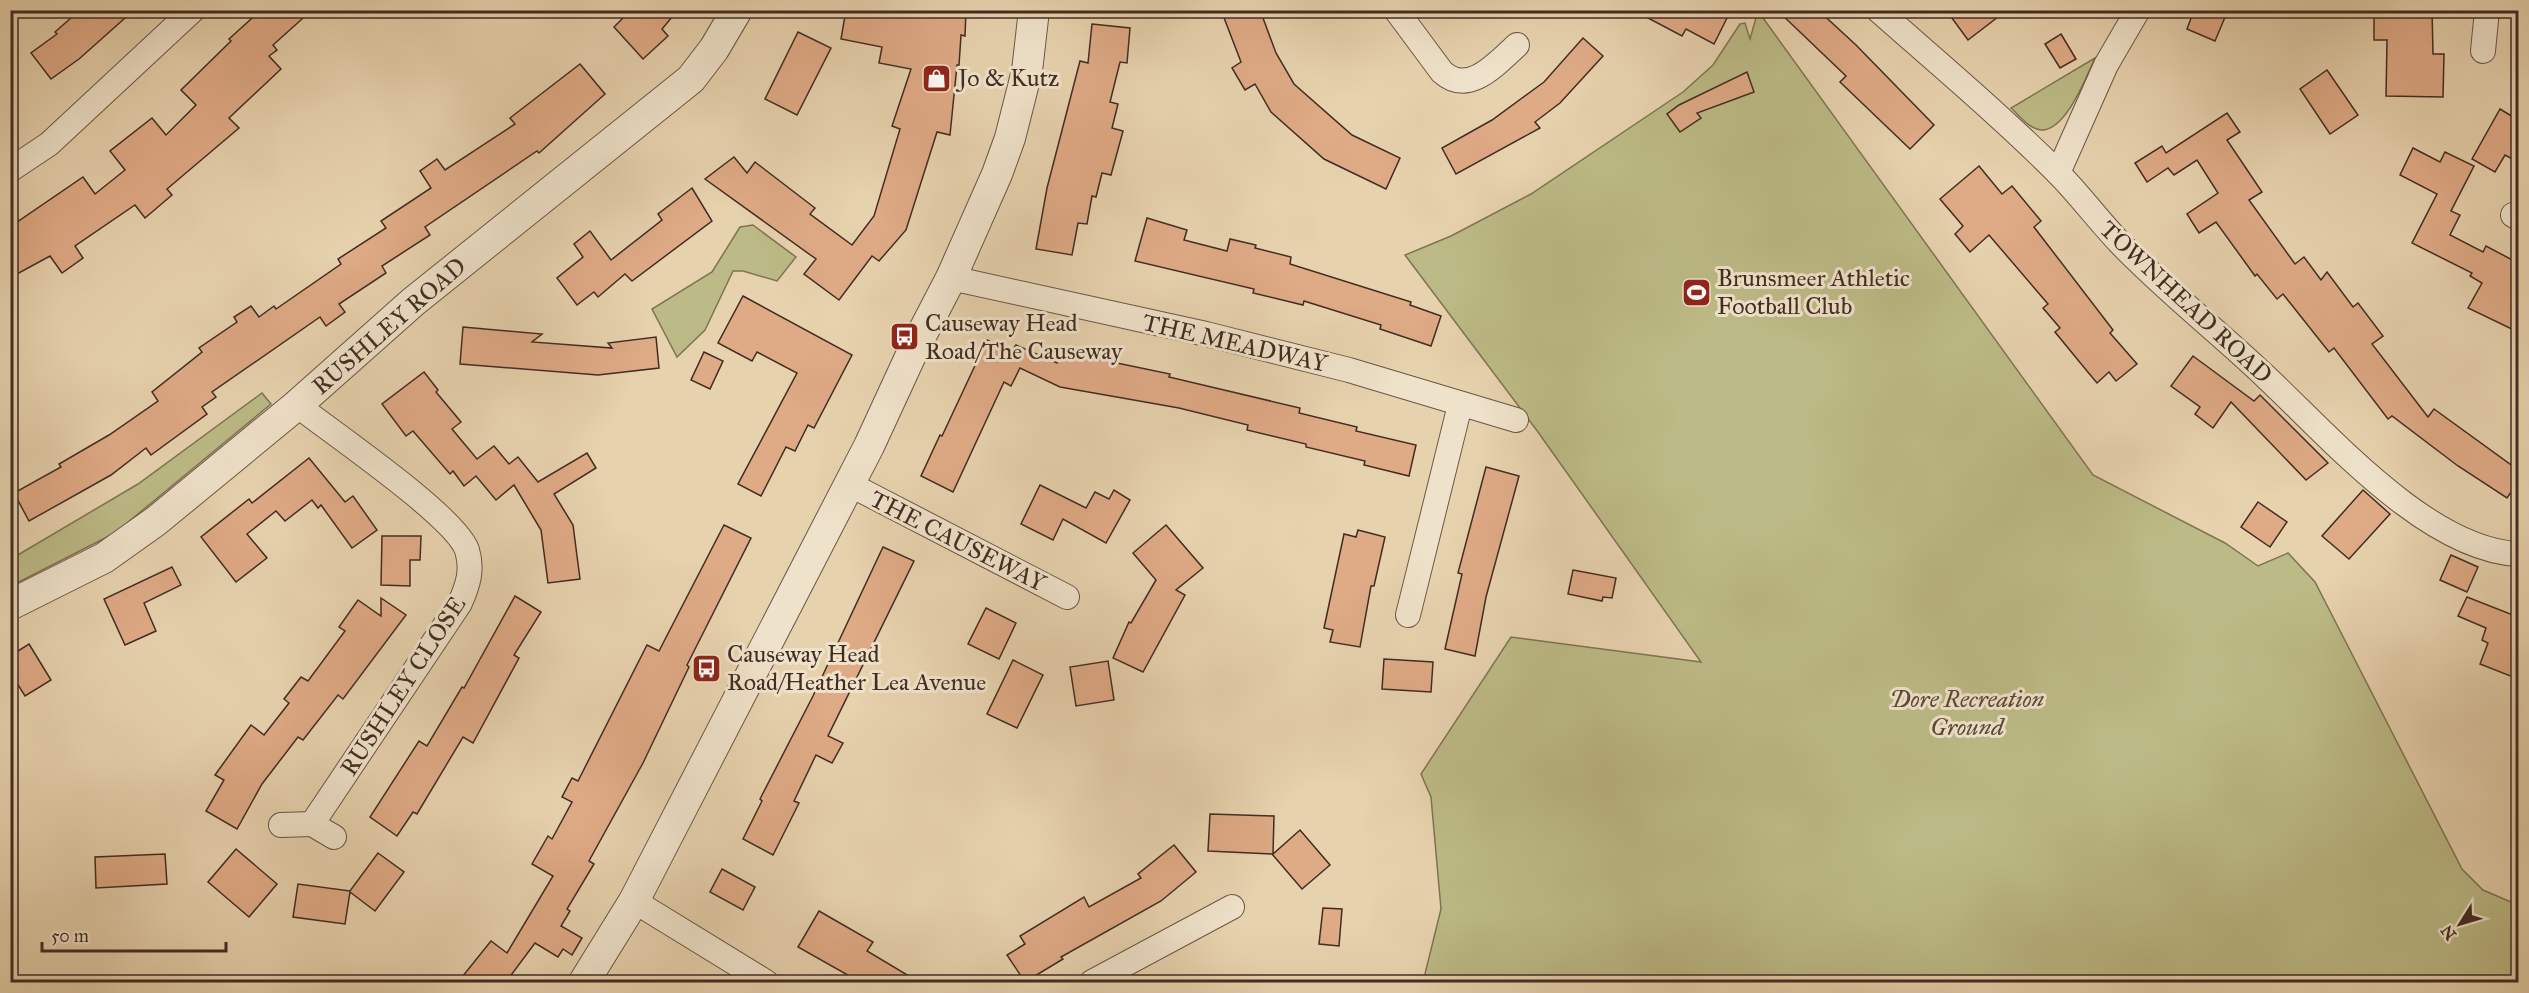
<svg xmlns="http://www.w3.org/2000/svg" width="2529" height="993" font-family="'IM FELL Great Primer',serif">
	<rect width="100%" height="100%" fill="#e7d2ae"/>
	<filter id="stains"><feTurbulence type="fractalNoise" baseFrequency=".00333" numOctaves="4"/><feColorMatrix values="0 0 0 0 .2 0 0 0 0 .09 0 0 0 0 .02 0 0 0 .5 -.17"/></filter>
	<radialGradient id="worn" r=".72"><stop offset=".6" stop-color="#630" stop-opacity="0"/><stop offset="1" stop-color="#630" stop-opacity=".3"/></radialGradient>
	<g fill="#bcba86" stroke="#7f7354" stroke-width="1.5">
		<path d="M1758,11L2093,475L2225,543L2258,566L2288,553L2315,582L2462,869L2483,890L2518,905V982H1423L1441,909L1431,797L1421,774L1511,637L1701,662L1538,432L1405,255L1451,236L1531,194L1683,92L1713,65L1740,24L1745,23L1750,39Z"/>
		<path d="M2095,58C2086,77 2066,131 2041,130C2029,129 2019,115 2011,108Z"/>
		<path d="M753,225L796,257L777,281L743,271H733L705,330L677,357L652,309L712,272L740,227Z"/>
		<path d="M262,393L271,404L115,533L11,586V559L138,484Z"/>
	</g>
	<g fill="#dfaa86" stroke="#422c22" stroke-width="1.5">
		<path d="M80,10H134L79,59L51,79L31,53L57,34L55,32Z"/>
		<path d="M261,10H312L273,45L277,50L269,56L281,69L229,118L239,128L167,189L172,195L145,218L135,205L75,246L83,258L62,273L50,256L17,274L10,263V227L83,177L95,194L125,170L110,151L152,118L166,135L196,105L181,90L231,41L229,39Z"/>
		<path d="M631,10H678L662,29L668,36L643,59L614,27Z"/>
		<path d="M846,10H966L965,36L961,35L959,65H957L950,135L937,132L906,230L879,261L872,256L839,300L804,274L816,259L705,179L734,157L747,173L755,162L815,208L810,214L852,245L874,216L900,129L892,126L911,69L879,63L882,47L841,39Z"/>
		<path d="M1221,10H1260L1276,53L1294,84L1352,135L1400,158L1386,189L1324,159L1271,112L1255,84L1245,90L1232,68L1241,62Z"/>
		<path d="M1633,10H1731L1714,44L1686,29L1682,36Z"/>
		<path d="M1777,10H1818L1856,45L1934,125L1910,149L1840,82L1846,76Z"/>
		<path d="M1946,10H2007L1968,40Z"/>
		<path d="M2194,10H2228L2215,41L2187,29Z"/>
		<path d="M2404,10H2432L2433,54H2444L2443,97L2386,96L2387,40H2374V15H2404Z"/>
		<path d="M1092,24L1130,28L1127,63L1120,62L1110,102L1118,104L1112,128L1123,131L1111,175L1102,173L1096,197L1092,196L1087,224L1078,223L1072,255L1036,249L1047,188L1080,61L1088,63Z"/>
		<path d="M798,32L831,48L797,115L765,99Z"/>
		<path d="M2061,34L2076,59L2060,68L2045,44Z"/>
		<path d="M1583,38L1603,56L1560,103L1535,122L1540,128L1456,174L1442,148L1492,120L1544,82Z"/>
		<path d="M580,64L605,94L539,153L537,151L425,227L430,235L382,266L386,273L339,304L345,312L326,326L320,317L212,392L216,397L202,407L207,414L151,455L146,448L111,475L29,521L14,493L61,467L59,464L109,435L158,401L152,392L202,352L199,348L237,322L234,317L251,306L259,317L274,306L276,309L341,264L338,259L386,228L381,221L431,188L420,171L437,159L445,170L515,124L510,118Z"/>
		<path d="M2327,70L2358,115L2330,134L2300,89Z"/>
		<path d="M1747,72L1754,92L1697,113L1701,118L1680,132L1667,114L1679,105Z"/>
		<path d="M2500,109L2518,120V162L2505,155L2495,172L2472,159Z"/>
		<path d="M2227,113L2240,132L2227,140L2262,192L2249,200L2295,264L2304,257L2321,280L2327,272L2353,307L2358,303L2383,336L2372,344L2428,417L2434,409L2518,470V482L2507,498L2458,466L2392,416L2388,419L2334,348L2329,352L2283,294L2277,299L2257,274L2255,276L2216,222L2199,233L2187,214L2218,193L2197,160L2174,175L2168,168L2147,182L2135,163L2162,146L2166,153Z"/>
		<path d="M2413,148L2440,162L2445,152L2474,166L2451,211L2460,215L2450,235L2483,252L2486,246L2518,263V332L2468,308L2482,283L2470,276L2472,273L2412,243L2437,194L2400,175Z"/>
		<path d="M1979,166L2002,194L2012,186L2041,221L2034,227L2113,330L2110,333L2137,364L2116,381L2109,372L2097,383L2087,371L2055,332L2060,328L2043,308L2048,304L1989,235L1970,252L1955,234L1963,226L1940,199Z"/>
		<path d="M692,188L712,221L632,281L625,274L598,297L594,292L577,305L557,278L583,257L574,244L590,231L611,260L662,220L658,214Z"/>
		<path d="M1147,218L1187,230L1184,240L1227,251L1230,239L1256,245L1255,248L1291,257L1290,264L1411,302L1410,305L1441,316L1431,346L1380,329L1381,325L1304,301L1303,305L1253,293L1254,289L1135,261Z"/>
		<path d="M743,296L852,355L814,428L808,425L795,451L786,447L761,496L738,484L797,373L757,352L752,361L718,343Z"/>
		<path d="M463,327L542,334L532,342L612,348L608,343L656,337L659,368L598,375L460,364Z"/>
		<path d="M987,340L1011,352L1016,345L1057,363L1059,351L1170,374L1169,377L1300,408L1299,413L1357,427L1356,431L1416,445L1409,476L1364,465L1365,461L1306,447V444L1247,430L1248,425L1179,408L1060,387L1020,368L1011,386L1004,382L953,492L921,476L940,435L942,436Z"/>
		<path d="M704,352L723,361L710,389L691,380Z"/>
		<path d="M2193,356L2254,401L2260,395L2328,463L2306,480L2231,402L2213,428L2195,414L2200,407L2171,386Z"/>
		<path d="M424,372L438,390L436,392L461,422L452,429L477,459L494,446L509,464L518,457L538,482L587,453L596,468L554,494L573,525L580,579L548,583L541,530L514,485L496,500L476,476L464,486L453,471L450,474L413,431L406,436L382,404Z"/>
		<path d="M309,458L345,502L353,496L377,530L352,548L321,505L318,508L312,500L285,521L276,511L247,534L267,558L236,582L201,537L249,499L252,503Z"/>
		<path d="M1486,467L1519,476L1486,597L1475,656L1445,649L1462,574L1458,573Z"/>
		<path d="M1040,485L1086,508L1095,492L1109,499L1114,490L1130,500L1106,543L1063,519L1053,540L1021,524Z"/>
		<path d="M2363,490L2390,514L2349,559L2322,536Z"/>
		<path d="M2258,502L2287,522L2270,547L2241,527Z"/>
		<path d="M724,525L751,538L687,665L689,667L643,763L589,861L594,864L567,909L570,911L561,926L582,938L572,955L563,949L558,957L535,943L506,982H458L491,941L507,953L553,876L532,864L548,836L552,839L572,802L562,797L572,778L578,781L647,645L659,651Z"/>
		<path d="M1166,525L1203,568L1176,590L1185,595L1143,672L1113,658L1129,622L1131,623L1156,580L1133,553Z"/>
		<path d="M1358,530L1385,537L1374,586H1371L1360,647L1330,642L1333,630L1324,628L1344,534L1356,537Z"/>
		<path d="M382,536H421L420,560H410V586L381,585Z"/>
		<path d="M883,547L914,561L828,736L843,743L832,763L816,755L794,801L799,803L773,855L743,839L762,801L760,799L813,696Z"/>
		<path d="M2451,555L2478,567L2467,592L2440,580Z"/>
		<path d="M172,567L181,585L144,603L156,631L125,645L104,599Z"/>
		<path d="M1573,570L1616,578L1612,598L1603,597L1602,601L1568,594Z"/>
		<path d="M515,596L541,612L514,655L519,658L473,743L463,737L417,814L413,812L397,836L370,817L419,741L427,746L462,687L464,688Z"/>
		<path d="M2467,597L2518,617V679L2480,664L2488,643L2482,640L2486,628L2458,616Z"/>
		<path d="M381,598L406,615L343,699L338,695L303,740L298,737L262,784L237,829L206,811L224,780L215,775L251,725L264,735L289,703L284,699L301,677L308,681L345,631L339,627L358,600L381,616Z"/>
		<path d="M986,608L1016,623L999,659L968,644Z"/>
		<path d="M29,644L51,680L25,696L10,672V656Z"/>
		<path d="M1384,659L1433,662L1431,692L1382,689Z"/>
		<path d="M1013,660L1043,675L1017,728L987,714Z"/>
		<path d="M1108,661L1114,700L1076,706L1070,667Z"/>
		<path d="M1210,814L1274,816L1273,854L1300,830L1330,865L1302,889L1272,854L1208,851Z"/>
		<path d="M1174,845L1196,872L1161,901L1061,957L1063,959L1025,982L1007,955L1025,944L1020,936L1084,897L1089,907L1141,878L1138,874Z"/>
		<path d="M236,849L277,884L249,917L208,882Z"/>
		<path d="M378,853L404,872L375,911L350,892L345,924L293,917L298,884L350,891Z"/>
		<path d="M165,854L167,884L96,888L95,857Z"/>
		<path d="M722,869L755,887L743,910L710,892Z"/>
		<path d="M1323,908L1342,909L1339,946L1319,944Z"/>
		<path d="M819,911L873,942L867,951L919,982H860L798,947Z"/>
	</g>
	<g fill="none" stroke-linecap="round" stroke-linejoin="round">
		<defs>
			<g id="minor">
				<path d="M1396,10L1442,72C1469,96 1496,64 1517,45"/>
				<path d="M1878,10C1938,63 2000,115 2057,172C2079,194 2098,220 2120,243C2166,291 2219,332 2267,378C2330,437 2428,550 2518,554"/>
				<path d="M2483,51L2487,10"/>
				<path d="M10,170L49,144L193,10"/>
				<path d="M2058,173L2106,65L2138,10"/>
				<path d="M2513,215L2518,218"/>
				<path d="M951,278L1206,334L1349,370L1516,420"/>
				<path d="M297,405C331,432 455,516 467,550C473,570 468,585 460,603L312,824L334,837"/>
				<path d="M849,484L1067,597"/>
				<path d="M1408,615L1460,405"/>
				<path d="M281,825L312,824"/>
				<path d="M634,901L766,982"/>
				<path d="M1092,982L1232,907"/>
			</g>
			<g id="tertiary">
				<path d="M10,605L104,558L156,521L297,405L413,302L691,79L714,49L737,10"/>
				<path d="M584,982L634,901L869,446L911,355L951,278L997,174L1010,138L1027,71L1034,10"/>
			</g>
		</defs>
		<use href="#minor" stroke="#6b5645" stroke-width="26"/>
		<use href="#tertiary" stroke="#6b5645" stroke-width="32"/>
		<use href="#minor" stroke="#efe2ca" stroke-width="24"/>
		<use href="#tertiary" stroke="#efe2ca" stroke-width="30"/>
	</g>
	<defs>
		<symbol id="shop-square" viewBox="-11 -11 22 22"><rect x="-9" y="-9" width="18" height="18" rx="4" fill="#8f2418" stroke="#efe2ca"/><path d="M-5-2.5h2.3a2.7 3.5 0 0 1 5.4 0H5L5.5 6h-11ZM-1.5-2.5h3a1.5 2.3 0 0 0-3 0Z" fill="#fff"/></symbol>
		<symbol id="stadium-square" viewBox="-11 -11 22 22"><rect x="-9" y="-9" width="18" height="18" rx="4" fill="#8f2418" stroke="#efe2ca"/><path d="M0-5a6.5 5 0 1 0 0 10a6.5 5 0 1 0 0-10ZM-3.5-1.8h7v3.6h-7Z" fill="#fff"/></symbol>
		<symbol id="bus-square" viewBox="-11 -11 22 22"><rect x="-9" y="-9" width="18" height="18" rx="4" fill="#8f2418" stroke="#efe2ca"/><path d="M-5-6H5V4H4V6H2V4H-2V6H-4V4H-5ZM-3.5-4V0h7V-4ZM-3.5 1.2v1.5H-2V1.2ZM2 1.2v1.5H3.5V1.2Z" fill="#fff"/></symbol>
	</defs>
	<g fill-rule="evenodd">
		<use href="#shop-square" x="920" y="62" width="33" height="33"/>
		<use href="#stadium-square" x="1680" y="276" width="33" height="33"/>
		<use href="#bus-square" x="888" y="320" width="33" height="33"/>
		<use href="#bus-square" x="690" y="652" width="33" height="33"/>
	</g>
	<g text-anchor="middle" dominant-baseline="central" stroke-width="6" stroke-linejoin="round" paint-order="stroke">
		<g font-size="24" fill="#422c22" stroke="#efe2ca" text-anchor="start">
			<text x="958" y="78">Jo &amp; Kutz</text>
			<text x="1717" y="278">Brunsmeer Athletic<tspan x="1717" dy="28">Football Club</tspan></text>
			<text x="925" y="323">Causeway Head<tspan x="925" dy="28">Road/The Causeway</tspan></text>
			<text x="727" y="654">Causeway Head<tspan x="727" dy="28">Road/Heather Lea Avenue</tspan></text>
		</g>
		<g font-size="24" fill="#422c22" stroke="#efe2ca">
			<text transform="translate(2186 302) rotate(43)">TOWNHEAD ROAD</text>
			<text transform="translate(389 326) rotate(-41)">RUSHLEY ROAD</text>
			<text transform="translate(1235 343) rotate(13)">THE MEADWAY</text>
			<text transform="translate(958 541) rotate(27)">THE CAUSEWAY</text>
			<text transform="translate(403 686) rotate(-57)">RUSHLEY CLOSE</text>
		</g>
		<g font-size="24" font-style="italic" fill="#5a4836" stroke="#efe2ca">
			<text x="1967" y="699">Dore Recreation<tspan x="1967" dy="28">Ground</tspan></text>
		</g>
	</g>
	<rect width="2529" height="993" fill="none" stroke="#e7d2ae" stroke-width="36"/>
	<rect x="12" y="12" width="2505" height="969" fill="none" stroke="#422c22" stroke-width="3"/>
	<rect x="18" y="18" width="2493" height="957" fill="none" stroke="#422c22" stroke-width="1.5"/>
	<g transform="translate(2460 924) rotate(233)" stroke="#efe2ca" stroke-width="4.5" paint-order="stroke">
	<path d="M0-4.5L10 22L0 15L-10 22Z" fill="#422c22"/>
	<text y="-9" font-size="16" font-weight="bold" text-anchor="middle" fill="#422c22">N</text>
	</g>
	<path d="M42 942v9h184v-9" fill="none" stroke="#422c22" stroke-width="3"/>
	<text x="51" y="942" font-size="18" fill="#422c22" stroke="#efe2ca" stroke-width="4.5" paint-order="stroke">50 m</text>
	<rect width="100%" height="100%" filter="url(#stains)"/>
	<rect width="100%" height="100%" fill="url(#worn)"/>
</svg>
